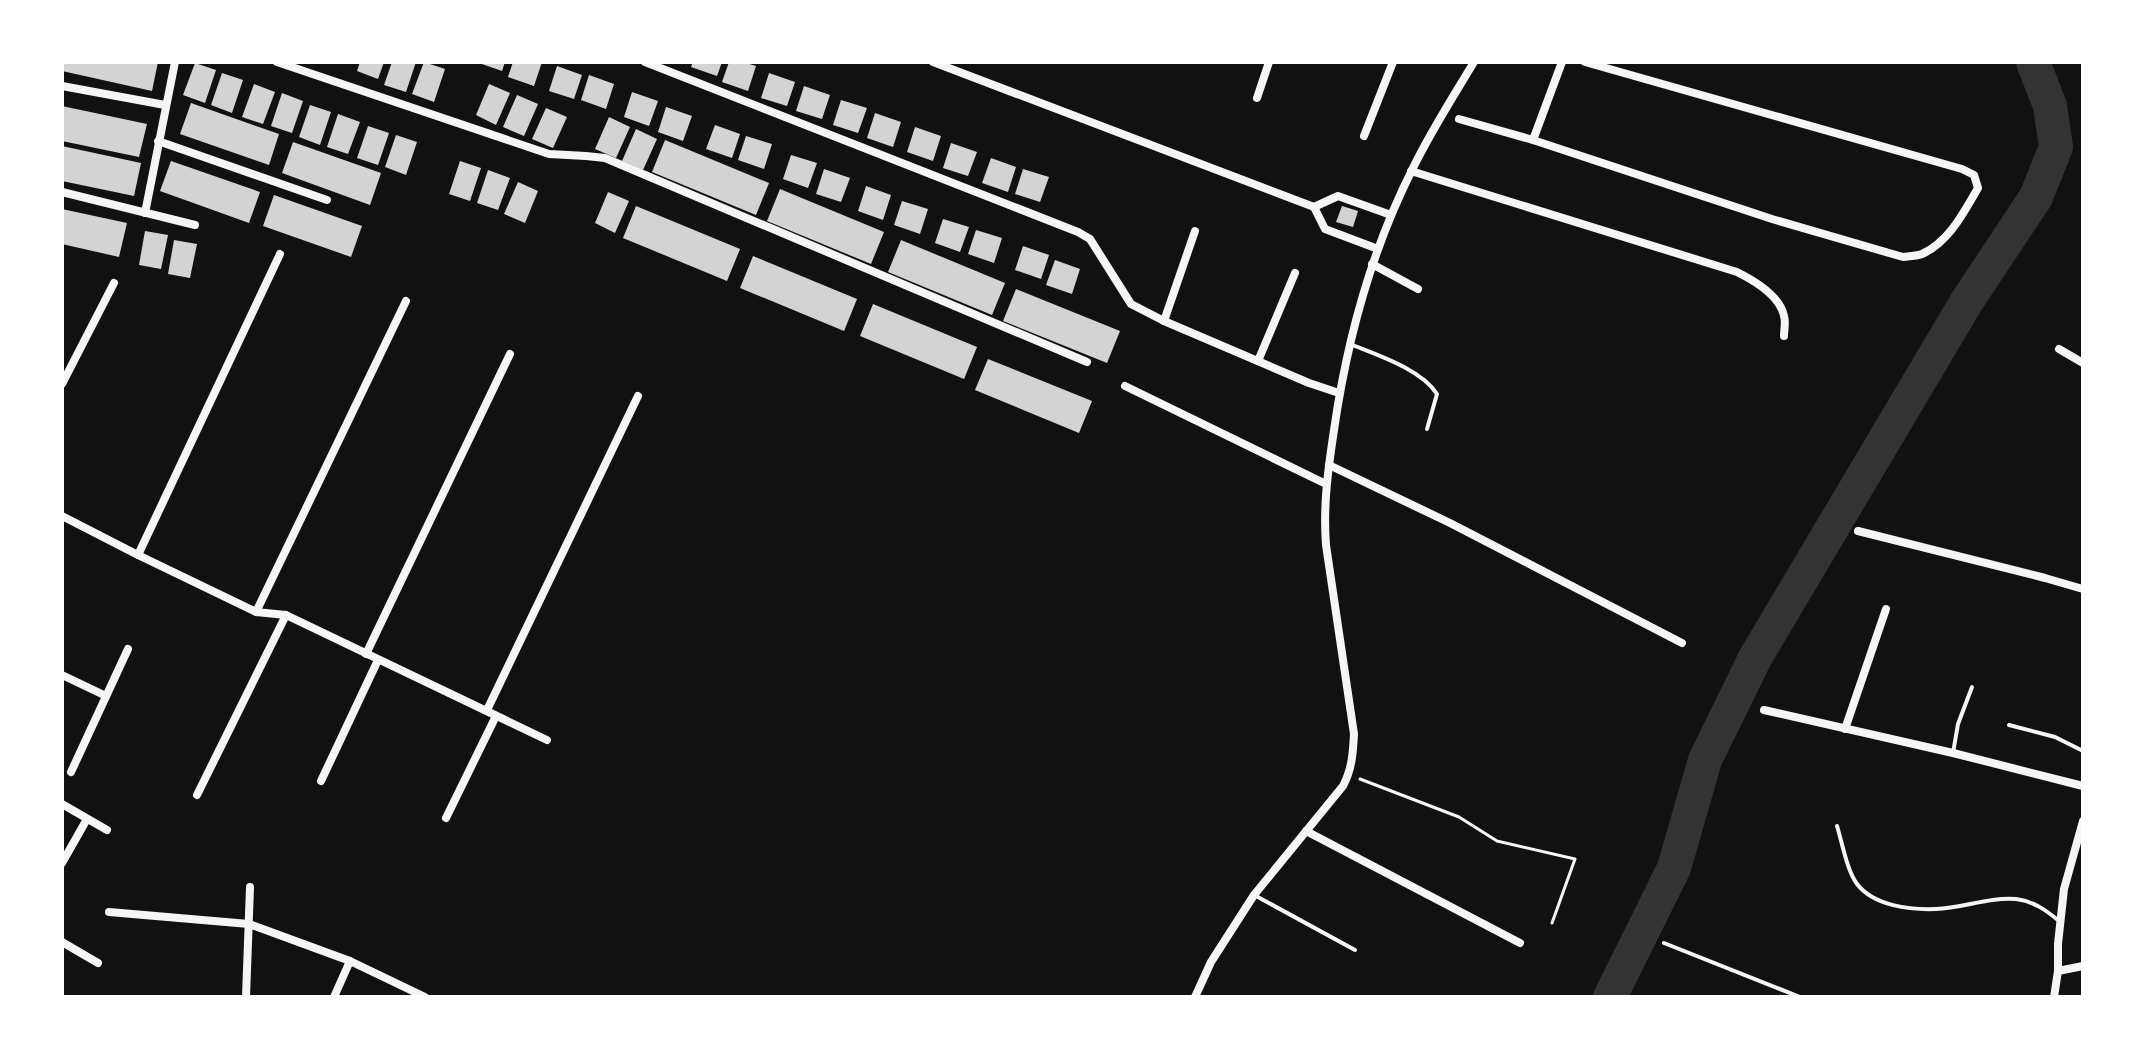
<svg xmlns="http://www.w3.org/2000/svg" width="2145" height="1059" font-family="Montserrat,sans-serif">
	<rect width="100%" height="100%" fill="#111"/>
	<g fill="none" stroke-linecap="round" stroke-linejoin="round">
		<path stroke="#333" stroke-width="34" d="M1610,997L1674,868L1705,760L1755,658L1967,301L2036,197L2056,147L2050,106L2033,62"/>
	</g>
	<g fill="#d3d3d3">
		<path d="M62,62H158L152,91L62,71Z"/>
		<path d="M360,62H384L378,79L357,71Z"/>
		<path d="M392,62H416L406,92L384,85Z"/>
		<path d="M424,62L445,69L434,102L412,94Z"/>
		<path d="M476,62H505L502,71Z"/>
		<path d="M513,62H542L534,86L508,77Z"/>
		<path d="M693,62H722L717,76L691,67Z"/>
		<path d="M729,62H743L756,66L748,91L722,82Z"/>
		<path d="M195,63L216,70L205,103L183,95Z"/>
		<path d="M557,66L582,75L574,99L549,91Z"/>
		<path d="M222,73L243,80L232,113L211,105Z"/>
		<path d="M769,73L795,82L787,106L761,98Z"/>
		<path d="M589,75L614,84L606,109L581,100Z"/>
		<path d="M254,84L275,92L263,124L242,117Z"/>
		<path d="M489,84L510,93L496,125L476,115Z"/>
		<path d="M804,86L830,95L822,119L796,111Z"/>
		<path d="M632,92L658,101L649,126L624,117Z"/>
		<path d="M282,93L303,101L292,133L271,126Z"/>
		<path d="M517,95L538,104L524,136L503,127Z"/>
		<path d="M841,100L867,108L858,133L833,125Z"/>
		<path d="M191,103L279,134L269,165L180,134Z"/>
		<path d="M310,105L331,112L320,145L299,137Z"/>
		<path d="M62,106L147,124L139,157L62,141Z"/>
		<path d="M666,107L692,116L683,141L658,132Z"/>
		<path d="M546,108L567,117L553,148L532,139Z"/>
		<path d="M875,113L901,122L893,147L867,138Z"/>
		<path d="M338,114L360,122L348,154L327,147Z"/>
		<path d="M609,117L630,127L616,158L595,149Z"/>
		<path d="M715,125L740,134L732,158L706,149Z"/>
		<path d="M368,126L389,133L378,165L357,158Z"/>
		<path d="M915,127L941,136L933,161L907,152Z"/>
		<path d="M636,129L657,139L643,170L622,161Z"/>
		<path d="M396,135L417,142L406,175L385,167Z"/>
		<path d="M746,136L772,144L764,169L738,160Z"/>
		<path d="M665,140L769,183L756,215L652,172Z"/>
		<path d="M293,142L381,173L370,205L282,173Z"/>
		<path d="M951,143L977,152L968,176L943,168Z"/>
		<path d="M62,146L141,163L134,196L62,181Z"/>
		<path d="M791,155L817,163L808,188L783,179Z"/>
		<path d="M991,158L1016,167L1008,192L982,183Z"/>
		<path d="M171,161L260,192L249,223L160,191Z"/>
		<path d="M460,161L481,168L470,201L449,194Z"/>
		<path d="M824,169L850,178L841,202L816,194Z"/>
		<path d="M1023,169L1049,177L1040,202L1015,194Z"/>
		<path d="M488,170L510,178L498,210L477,203Z"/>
		<path d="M518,182L538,191L525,223L504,214Z"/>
		<path d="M866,186L891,195L883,220L858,211Z"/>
		<path d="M780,189L884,232L871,264L767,221Z"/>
		<path d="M608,192L629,201L615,233L595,223Z"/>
		<path d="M274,195L362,226L351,257L263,226Z"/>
		<path d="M902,201L928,209L920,234L894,225Z"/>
		<path d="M636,206L740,249L727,281L623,238Z"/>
		<path d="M1342,206L1358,211L1353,227L1336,222Z"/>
		<path d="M62,209L127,223L119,257L62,244Z"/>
		<path d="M943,219L969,227L960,252L935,243Z"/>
		<path d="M976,230L1002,238L994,263L968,254Z"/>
		<path d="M145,231L168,235L161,269L139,265Z"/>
		<path d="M174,240L197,244L190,278L168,274Z"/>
		<path d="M901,240L1005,283L992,315L888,272Z"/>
		<path d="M1023,246L1049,255L1041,279L1015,270Z"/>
		<path d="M753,256L857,299L844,331L740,288Z"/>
		<path d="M1055,260L1080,269L1072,294L1046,285Z"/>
		<path d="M1016,289L1120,331L1107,363L1003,321Z"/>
		<path d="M873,304L977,347L964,379L860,336Z"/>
		<path d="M988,359L1092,401L1079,433L975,390Z"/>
	</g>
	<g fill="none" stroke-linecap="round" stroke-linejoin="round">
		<path stroke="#f5f5f5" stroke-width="3" d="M1360,779L1459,817L1497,841L1575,859L1552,923"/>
		<g stroke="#f5f5f5" stroke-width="4">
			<path d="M1350,344C1377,355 1421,369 1437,394L1427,429"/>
			<path d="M2009,725L2055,737L2083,751"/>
			<path d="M1953,753L1958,724L1972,687"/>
			<path d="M1837,826C1842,842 1847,871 1857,884C1874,906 1910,910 1936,909C1963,908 1988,897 2016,899C2033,901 2046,910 2059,921"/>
			<path d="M1256,896L1355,950"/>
			<path d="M1664,943L1800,997"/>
		</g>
		<g stroke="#f5f5f5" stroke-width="8">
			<path d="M277,62L549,154L586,156L605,158L1087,362"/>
			<path d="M645,62L1078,232L1090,239L1131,304L1164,321L1309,383L1339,393"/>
			<path d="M933,62L1314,207"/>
			<path d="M62,86L165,105"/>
			<path d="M1257,98L1269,62"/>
			<path d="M1459,119L1533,140L1772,219L1903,257C1909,256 1917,256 1922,254C1949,242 1964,212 1978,188L1974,175L1962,169L1585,62"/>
			<path d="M1364,136L1393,62"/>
			<path d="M1533,140L1562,62"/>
			<path d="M158,141L327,200"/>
			<path d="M1411,171L1737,272C1753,280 1780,296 1784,316C1786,322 1784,330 1784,336"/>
			<path d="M62,192L195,225"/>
			<path d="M1314,207L1338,196L1391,215"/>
			<path d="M1314,207L1325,229L1378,249"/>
			<path d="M145,213L175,62"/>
			<path d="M1372,264L1418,289"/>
			<path d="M1164,321L1195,231"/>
			<path d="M2059,349L2083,363"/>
			<path d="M1258,361L1295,273"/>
			<path d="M62,384L114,283"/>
			<path d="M1125,386L1326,484"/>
			<path d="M1329,465L1450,523L1682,643"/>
			<path d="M62,516L138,555L256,612L286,615L547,740"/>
			<path d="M1858,531L2045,578L2083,589"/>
			<path d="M138,555L280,254"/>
			<path d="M256,612L406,301"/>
			<path d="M366,654L510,354"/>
			<path d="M62,675L106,696"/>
			<path d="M487,710L638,396"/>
			<path d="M1764,710L1953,753L2083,786"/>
			<path d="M1845,729L1886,609"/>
			<path d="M71,772L128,649"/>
			<path d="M321,781L378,660"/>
			<path d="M197,795L286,615"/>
			<path d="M62,804L107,830"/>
			<path d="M446,818L496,716"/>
			<path d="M1306,831L1520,943"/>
			<path d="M62,863L87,819"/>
			<path d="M109,912L249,924L350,961L425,997"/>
			<path d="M62,942L98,963"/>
			<path d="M2058,971V944L2064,889L2083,821"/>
			<path d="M246,997L250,887"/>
			<path d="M334,997L350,961"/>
			<path d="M1195,997L1211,962L1254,895L1343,786C1352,769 1353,753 1354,734L1326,545C1323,505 1328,470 1334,430C1347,340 1372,249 1413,168C1431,131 1453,97 1474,62"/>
			<path d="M2054,997L2058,971L2083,966"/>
		</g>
	</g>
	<rect width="2145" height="1059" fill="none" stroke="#ffffff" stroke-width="128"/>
</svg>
